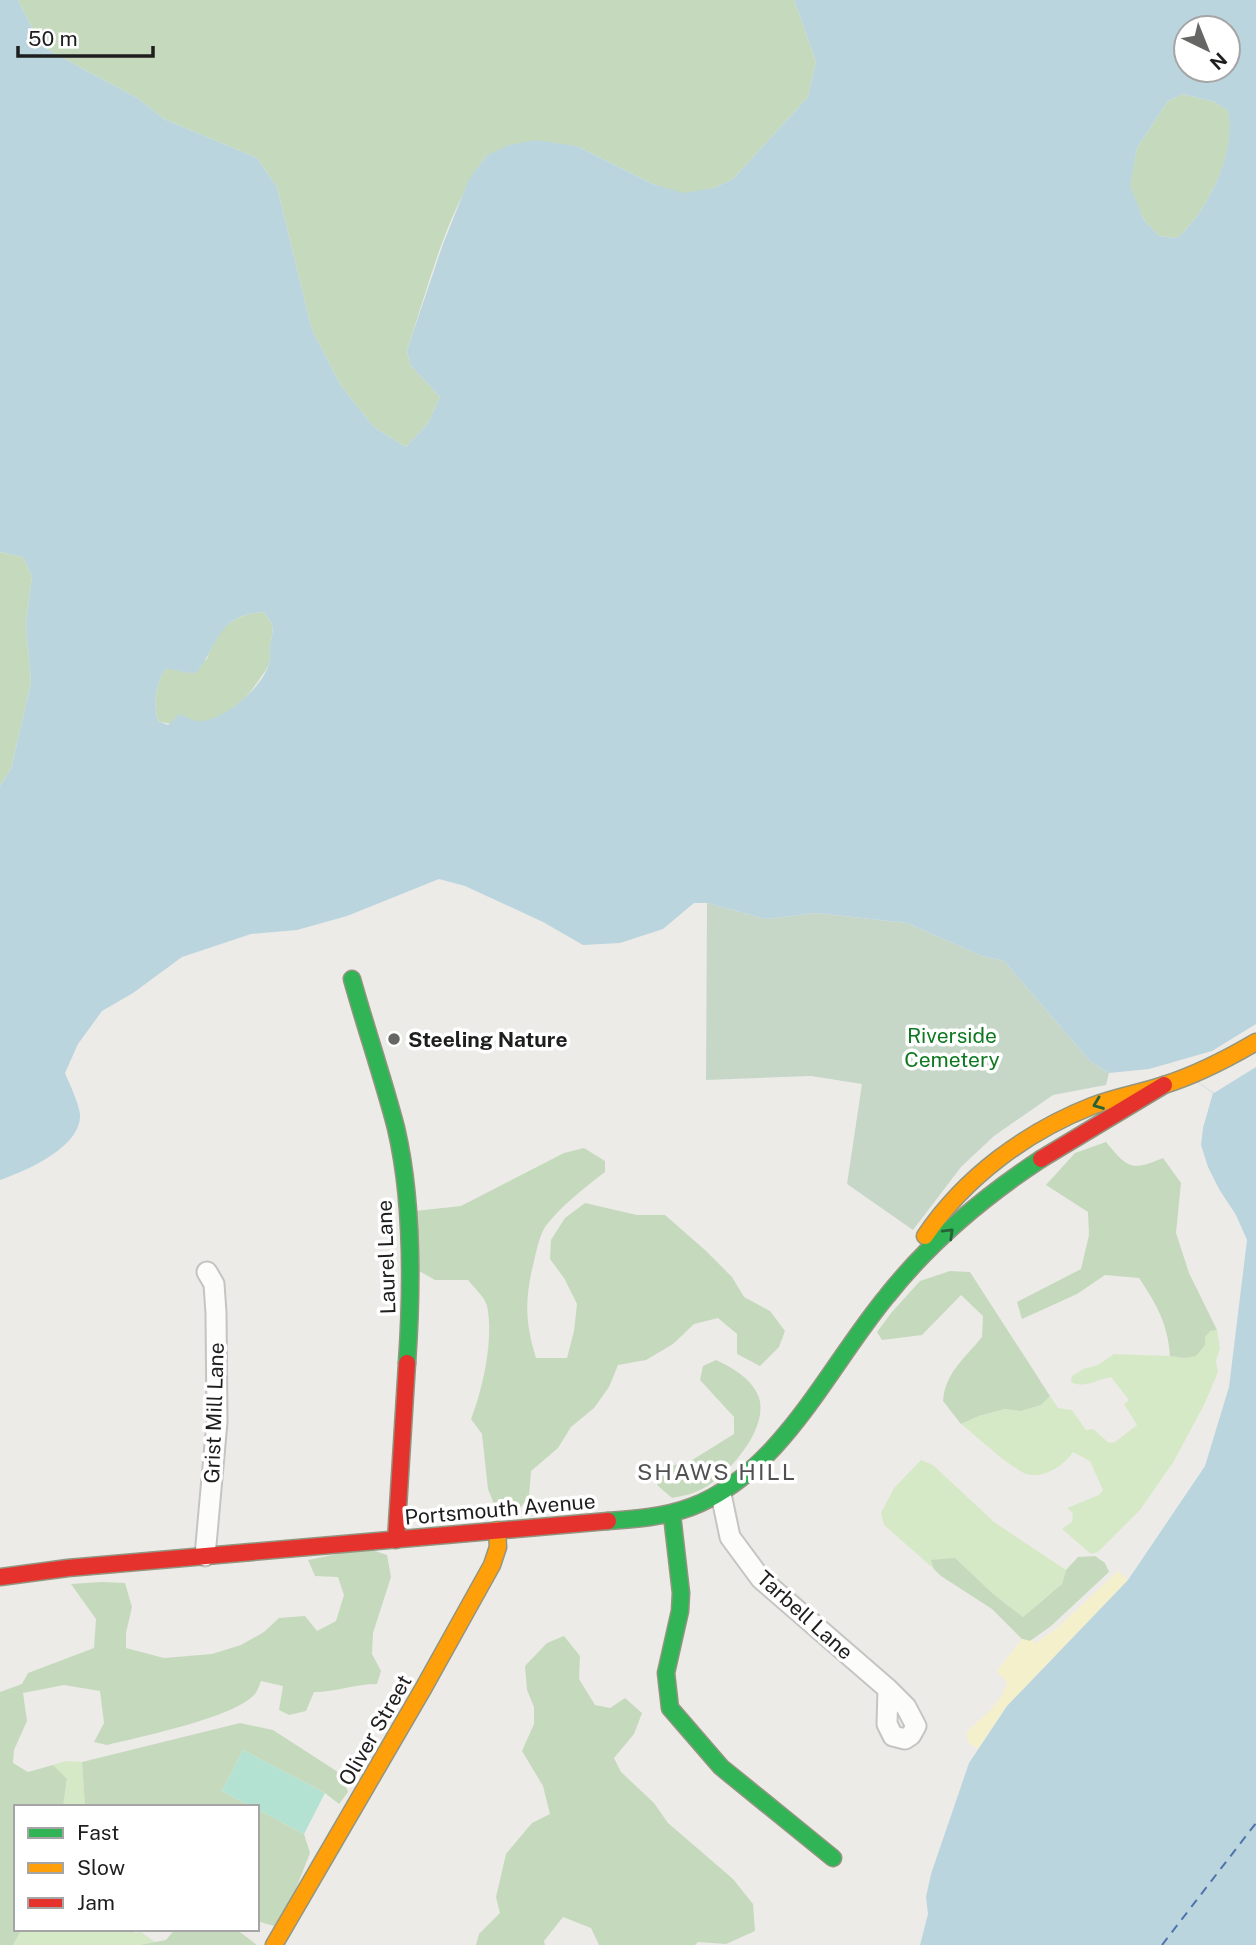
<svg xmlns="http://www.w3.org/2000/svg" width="1256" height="1945" font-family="'Public Sans',sans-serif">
	<rect width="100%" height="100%" fill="#ecebe7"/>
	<g fill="#d6e9c7">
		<path d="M1210,1330H1217L1220,1348L1216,1361L1218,1372L1205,1403L1174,1461L1140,1510L1098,1552L1091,1554L1062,1529L1072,1522L1073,1513L1067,1508L1099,1495L1103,1490L1090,1461L1073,1452C1064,1466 1040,1482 1022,1472C1001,1460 981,1440 961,1424L979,1416L1005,1409L1021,1411L1041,1405L1050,1396L1058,1408L1072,1410L1086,1430L1093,1429L1109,1443L1115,1442L1137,1425L1124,1404L1129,1400L1111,1377C1096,1380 1085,1389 1071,1382L1072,1376L1083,1369L1098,1365L1114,1354L1170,1356L1184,1358Z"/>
		<path d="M921,1460L933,1465L994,1522L1066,1570L1062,1584L1023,1617L992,1593L932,1560L934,1569L884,1525L881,1513L894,1488Z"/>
		<path d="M65,1761L82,1762L85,1807H63L67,1780L53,1765Z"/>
		<path d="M22,1929H129L135,1933L141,1932L155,1942L139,1945H13Z"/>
	</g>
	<g fill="#c5dabd">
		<path d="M18,0H794L816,61L808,97L733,179L714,188L684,194L653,184L577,146L487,155C446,211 429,285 407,350L410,365L440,397L428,423L406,447L374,427L341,386L312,330L277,187L257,158L164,119L139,99L41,46Z"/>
		<path d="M1183,94L1215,102L1229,111C1237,152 1207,212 1177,238L1159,236L1144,220L1129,186L1137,148L1168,101Z"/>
		<path d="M0,552L23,557L32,576L26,624L31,683L11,769L0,786Z"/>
		<path d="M263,612C276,626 273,629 270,646C269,652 271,658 269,663C268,668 264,673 261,677C253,689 244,701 232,710C214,723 179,728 158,721C153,704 156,684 165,668L177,669L207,659C217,630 231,614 263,612Z"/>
		<path d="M1106,1142C1128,1169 1132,1171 1163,1158L1181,1183L1176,1233L1189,1273L1217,1330L1210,1331L1205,1337V1345L1196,1356L1184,1358L1170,1356C1168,1324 1156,1303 1139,1278L1105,1275L1077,1294L1022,1319L1017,1302L1081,1269L1089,1235L1088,1212L1046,1185L1075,1153Z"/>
		<path d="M584,1148L605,1161V1172C584,1188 561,1206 545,1227C540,1235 537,1248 535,1257C525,1296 524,1319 536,1358H567L574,1331L577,1304L564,1278L550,1259L551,1240L565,1218L585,1203L637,1215H665L705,1250L732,1277L744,1297L770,1311L785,1331L779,1347L760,1366L737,1354V1334L718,1318L694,1324L673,1344L646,1360L618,1365L609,1387L594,1408L571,1427L558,1448L531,1471L529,1496L519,1510L496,1509L488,1489L482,1434L471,1419C483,1389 494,1338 487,1306C485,1297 474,1288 468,1280H435L414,1268L415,1211L461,1206L564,1153Z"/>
		<path d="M950,1271L970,1272L1050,1396L1041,1405L1021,1411L1005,1409L979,1416L961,1424L943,1401C945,1373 965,1358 982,1337L983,1316L961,1295L922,1335L882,1340L877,1332L892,1312L920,1281Z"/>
		<path d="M716,1360C731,1367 749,1377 757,1393C774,1425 726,1479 698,1491C690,1495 680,1496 672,1498L657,1485L665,1467L689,1462L734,1434V1417L700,1380L703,1366Z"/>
		<path d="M366,1548L387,1555L391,1577L373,1633L372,1654L381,1671L377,1684C355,1684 336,1692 314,1692L306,1711L289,1715L279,1710L283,1686L261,1681C259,1686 257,1693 253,1696C231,1718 140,1737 107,1745L94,1742L104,1723L100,1691L64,1685L23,1693L27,1721L14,1750L13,1763L28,1772L53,1765L67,1779L63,1807H16V1929H22L13,1945H0V1692L22,1684L28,1673L94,1648L96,1619L71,1584L101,1582L125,1583L132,1607L126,1633V1648L164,1658L212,1654L241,1645L264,1632L279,1618L305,1616L317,1631L336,1621L344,1595L338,1577L315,1576L308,1560Z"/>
		<path d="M1095,1556L1105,1563L1109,1572L1051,1626L1030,1641L1022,1639L992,1609L941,1576L934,1569L931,1560L955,1558L992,1593L1023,1617L1062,1584L1066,1570L1078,1557Z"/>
		<path d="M564,1636L580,1656L579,1679L595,1705L610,1708L625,1698L642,1713L634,1734L614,1758L621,1772L654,1803L668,1823L733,1879L753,1904L755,1931L726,1944L698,1942L695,1945H599L591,1928L563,1917L544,1941L545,1945H476L479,1934L500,1913L496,1897L506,1854L532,1823L550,1814L543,1786L522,1751L534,1724V1707L527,1690L525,1666L547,1643Z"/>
		<path d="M240,1723L273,1730L341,1774L348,1792L339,1804L325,1793L243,1750L222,1791L252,1807H85L82,1762Z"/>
		<path d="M257,1809L304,1834L310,1853L295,1891L274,1926L257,1921Z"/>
		<path d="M175,1929H236L257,1945H139L166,1940Z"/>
	</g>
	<path fill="#f5f0cc" d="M1118,1571L1128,1580L1007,1706L978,1749L969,1743L966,1733C981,1718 1002,1704 1007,1682L997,1671L1022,1639L1030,1641L1033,1639L1034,1644L1056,1629Z"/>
	<path fill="#c6d7c8" d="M707,903L766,919L816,913L907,923L982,956L1004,961L1090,1061L1109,1073L1106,1085L1053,1095L994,1136L961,1167L913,1230L847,1184L862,1084L811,1076L706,1080Z"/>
	<path fill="#b3e2d2" d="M243,1750L325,1793L304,1834L257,1809V1807H252L222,1791Z"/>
	<path fill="#bbd5df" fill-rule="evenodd" d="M0,0H18L41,46L139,99L164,119L257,158L277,187L312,330L341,386L374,427L406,447L428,423L440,397L410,365L407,350L443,244L469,179L487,155L509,145L535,140L577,146L653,184L684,193L714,188L733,179L808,97L816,61L794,0H1256V1945H920L928,1914L926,1897L931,1874L969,1763L1007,1706L1128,1580L1205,1466L1229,1387L1247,1240L1236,1215L1219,1189L1208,1167L1201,1145L1203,1128L1213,1093L1170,1063L1149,1069L1109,1073L1090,1061L1004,961L982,956L907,923L816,913L766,919L707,903H694L663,929L620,943L583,945L543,922L465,886L439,879L347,916L297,930L251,934L182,957L133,993L102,1011L78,1044L65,1073C70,1085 78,1101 80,1114C82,1147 26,1171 0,1180V786L11,769L31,683L26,624L32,576L23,557L0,552ZM1186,28H1228V70H1186ZM1183,94L1215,102L1228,111C1237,152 1207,212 1177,238L1159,236L1144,220L1130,186L1137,148L1168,101ZM263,612C276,626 273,629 270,646C269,652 271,658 269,663C264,686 225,720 201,721C195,722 186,717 180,714L168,725L158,721C153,704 156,684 165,669C177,669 184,674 196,673C220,644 216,615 263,612Z"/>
	<path fill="#ecebe7" d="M1256,1024V1067L1214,1093L1170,1063L1212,1051Z"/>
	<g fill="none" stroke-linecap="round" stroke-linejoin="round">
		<path stroke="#4e74aa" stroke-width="2" stroke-dasharray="9 7" stroke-linecap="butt" d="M1162,1945L1256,1823"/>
		<defs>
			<g id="street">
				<path d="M721,1494L730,1537L761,1579L888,1689L906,1707L916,1726L911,1735L905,1739L893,1736L887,1724L888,1689"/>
				<path d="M205,1556L217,1422L216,1313L214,1284L207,1272"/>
			</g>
			<g id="fast">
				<path d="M352,979C366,1029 383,1078 396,1128C413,1200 412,1290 407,1363"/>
				<path d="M672,1515L681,1593L680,1611L666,1673L670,1708L721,1767L833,1858"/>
				<path d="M608,1521C636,1519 664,1517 691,1507C781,1473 828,1367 887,1296C929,1243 985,1196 1041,1159"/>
			</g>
			<g id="slow">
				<path d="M925,1236C965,1177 1026,1132 1092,1106C1115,1097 1140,1093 1164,1085C1196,1075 1227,1059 1256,1042"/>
				<path d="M274,1945L423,1689L492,1565L498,1547L497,1530"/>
			</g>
			<g id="jam">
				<path d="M1041,1159L1164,1085"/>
				<path d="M396,1540L407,1363"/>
				<path d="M0,1577L68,1568L608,1521"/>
			</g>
		</defs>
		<use href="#street" stroke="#c5c4c3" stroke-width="23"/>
		<use href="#fast" stroke="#929580" stroke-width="19"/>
		<use href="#slow" stroke="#929580" stroke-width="19"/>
		<use href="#jam" stroke="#929580" stroke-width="19"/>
		<use href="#street" stroke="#fcfcfb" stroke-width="19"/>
		<use href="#fast" stroke="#30b455" stroke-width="16"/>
		<use href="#slow" stroke="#ff9f0a" stroke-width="16"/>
		<use href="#jam" stroke="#e5322d" stroke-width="16"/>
	</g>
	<defs><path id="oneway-chevron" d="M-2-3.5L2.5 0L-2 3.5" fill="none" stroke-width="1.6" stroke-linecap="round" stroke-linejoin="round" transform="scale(1.75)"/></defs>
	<g stroke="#266237">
		<use href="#oneway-chevron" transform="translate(1098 1104) rotate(159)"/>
		<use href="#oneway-chevron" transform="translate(949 1233) rotate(-44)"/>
	</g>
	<circle fill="#666664" stroke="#fff" stroke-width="2.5" cx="394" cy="1039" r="7"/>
	<g text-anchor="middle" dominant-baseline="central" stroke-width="7" stroke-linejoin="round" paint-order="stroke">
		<g font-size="21" fill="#0f7921" stroke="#fff">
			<text x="952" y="1035">Riverside<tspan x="952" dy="24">Cemetery</tspan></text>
		</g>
		<g font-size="21" font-weight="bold" fill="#1e1e1e" stroke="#fff" text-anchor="start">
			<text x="408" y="1039">Steeling Nature</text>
		</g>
		<g font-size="21" fill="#1e1e1e" stroke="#fff">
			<text transform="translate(386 1257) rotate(-92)">Laurel Lane</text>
			<text transform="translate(214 1413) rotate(-88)">Grist Mill Lane</text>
			<text transform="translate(500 1509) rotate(-5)">Portsmouth Avenue</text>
			<text transform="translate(805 1615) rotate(42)">Tarbell Lane</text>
			<text transform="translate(375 1730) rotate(-60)">Oliver Street</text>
		</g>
		<g font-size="23" letter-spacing="2" fill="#515151" stroke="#fff">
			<text x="717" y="1471">SHAWS HILL</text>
		</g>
	</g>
	<rect x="14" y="1805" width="245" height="126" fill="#ffffff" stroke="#a5a5a5" stroke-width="2"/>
	<rect x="28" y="1828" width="35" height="10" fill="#30b455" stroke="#a5a5a5" stroke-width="2"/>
	<text x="77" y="1840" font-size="21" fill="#1e1e1e">Fast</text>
	<rect x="28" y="1863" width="35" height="10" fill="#ff9f0a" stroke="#a5a5a5" stroke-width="2"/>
	<text x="77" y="1875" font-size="21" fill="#1e1e1e">Slow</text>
	<rect x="28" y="1898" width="35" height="10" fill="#e5322d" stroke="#a5a5a5" stroke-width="2"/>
	<text x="77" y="1910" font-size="21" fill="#1e1e1e">Jam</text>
	<g transform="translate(1207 49) rotate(137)"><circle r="33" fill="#ffffff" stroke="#a5a5a5" stroke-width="2"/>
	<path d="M0-5L12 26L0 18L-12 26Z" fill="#666664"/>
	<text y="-10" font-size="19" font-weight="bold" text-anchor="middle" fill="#1e1e1e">N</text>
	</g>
	<path d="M18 46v10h135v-10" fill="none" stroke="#1e1e1e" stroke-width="3.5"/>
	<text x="28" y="46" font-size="21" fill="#1e1e1e" stroke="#ffffff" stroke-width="5" paint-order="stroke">50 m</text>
</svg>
